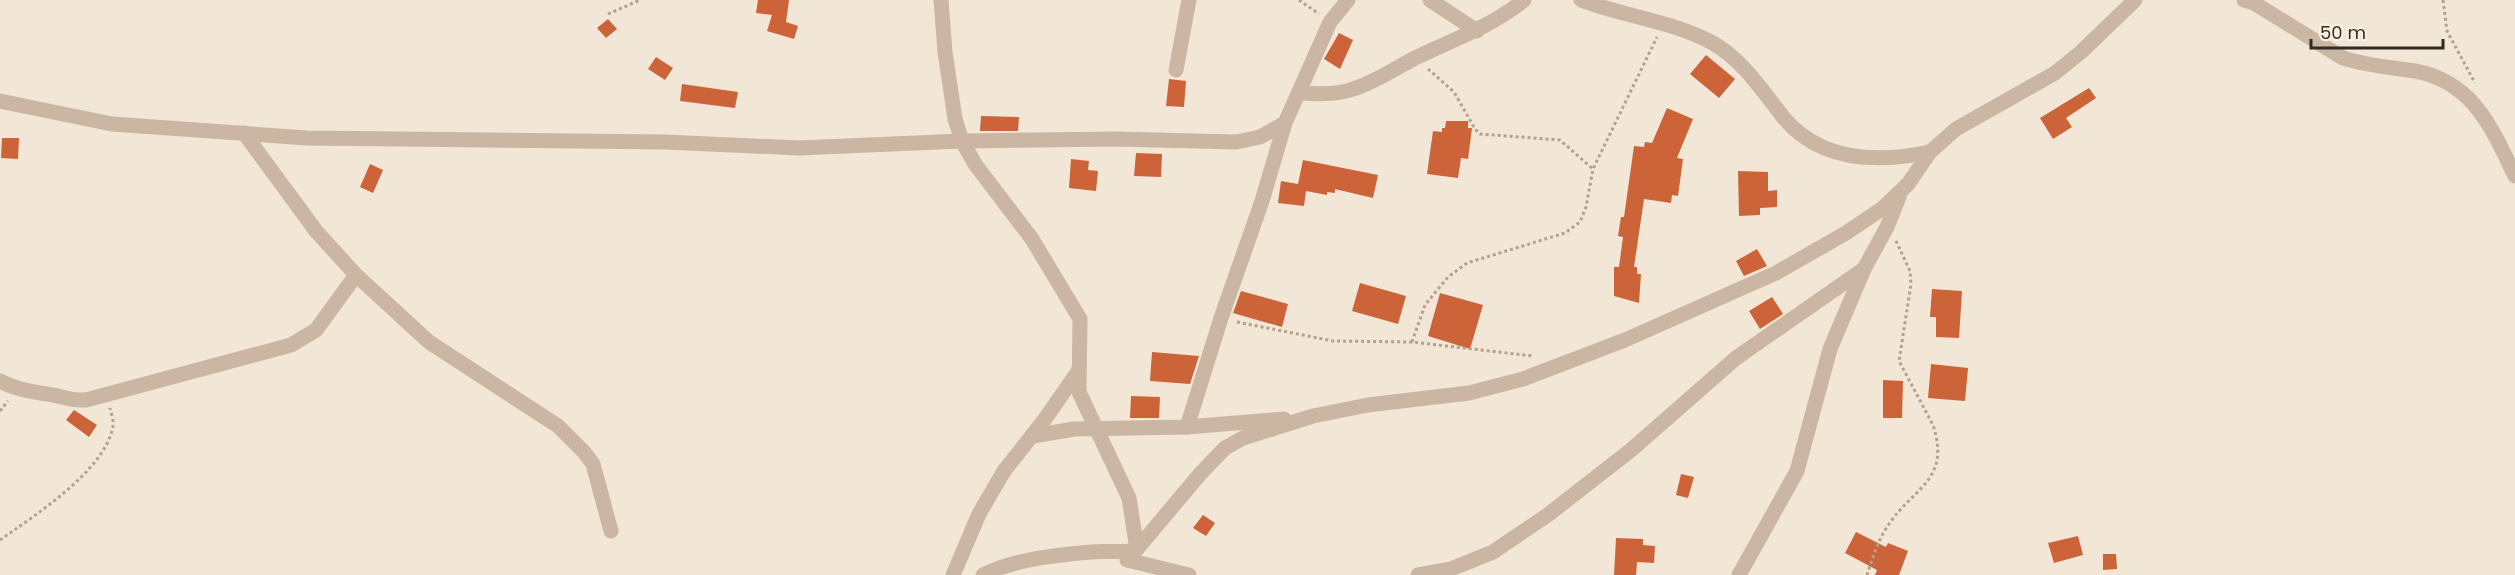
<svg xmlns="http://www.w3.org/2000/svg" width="2515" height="575" font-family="Poppins,sans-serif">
	<rect width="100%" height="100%" fill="#f2e6d6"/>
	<g fill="#cd6439">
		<path d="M758,0H789L786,22L798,26L794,39L767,31L772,15L756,13Z"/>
		<path d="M608,19L617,29L606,38L597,28Z"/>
		<path d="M1339,33L1353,40L1340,69L1324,59Z"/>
		<path d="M1706,55L1735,79L1719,98L1690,74Z"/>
		<path d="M656,57L673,68L665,80L648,69Z"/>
		<path d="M1169,79L1186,81L1184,107L1166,106Z"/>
		<path d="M682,84L738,92L735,108L680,101Z"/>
		<path d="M2089,88L2096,98L2066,118L2072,127L2053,139L2040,118Z"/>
		<path d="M1667,108L1693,119L1677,158L1683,159L1678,196L1672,195L1671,203L1644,199L1634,267H1637V274H1641L1639,303L1614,296V267H1619L1623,237L1618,236L1621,217H1624L1634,146L1644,147L1645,142L1652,143Z"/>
		<path d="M981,116L1019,117L1018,131H980Z"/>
		<path d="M1446,121H1468V128H1472L1468,159L1461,158L1458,178L1427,174L1433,131L1442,132V128H1445Z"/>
		<path d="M2,138H19L18,159L1,158Z"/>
		<path d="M1136,153L1162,154L1161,177L1134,176Z"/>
		<path d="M1071,159L1089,161L1088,170L1098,171L1096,191L1069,188Z"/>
		<path d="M1303,160L1378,175L1373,198L1335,189V193L1327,192V195L1306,191L1304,206L1278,203L1281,181L1298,184Z"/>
		<path d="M370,164L383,170L373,193L360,187Z"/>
		<path d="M1738,171L1768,172V191L1777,190V207L1760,208V215L1739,216Z"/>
		<path d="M1757,249L1767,266L1744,276L1736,261Z"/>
		<path d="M1360,283L1406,296L1398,324L1352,311Z"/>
		<path d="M1932,289L1962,291L1959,338L1936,337V317H1930Z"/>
		<path d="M1241,291L1288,304L1282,327L1233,313Z"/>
		<path d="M1440,293L1483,305L1470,349L1428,336Z"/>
		<path d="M1772,297L1783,314L1760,329L1749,311Z"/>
		<path d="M1152,352L1199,356L1190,384L1150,381Z"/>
		<path d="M1931,364L1968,368L1965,401L1928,398Z"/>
		<path d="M1883,380L1903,381L1902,418H1883Z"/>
		<path d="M1131,396L1160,397L1159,418H1130Z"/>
		<path d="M74,410L97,425L89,437L66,420Z"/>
		<path d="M1681,474L1694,477L1688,498L1676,495Z"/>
		<path d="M1203,515L1215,523L1206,536L1193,528Z"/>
		<path d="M1856,532L1886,547L1888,543L1908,551L1899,575H1875L1877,570L1845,553Z"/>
		<path d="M2078,536L2083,555L2054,563L2048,543Z"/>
		<path d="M1616,538L1643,539V545L1655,546L1654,563L1637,562L1636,575H1614Z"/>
		<path d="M2103,554H2116L2117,569L2103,570Z"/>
	</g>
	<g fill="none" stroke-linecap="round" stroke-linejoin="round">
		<g stroke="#b6a08c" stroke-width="3" stroke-dasharray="3 3" stroke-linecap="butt">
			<path d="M1299,0L1319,14"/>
			<path d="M2443,0L2447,31L2475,83"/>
			<path d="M608,14L640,0"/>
			<path d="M1428,69L1454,92L1475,129L1480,134L1560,140L1593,169"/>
			<path d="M1237,322L1333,341L1412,342L1533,356"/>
			<path d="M1412,342L1425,305L1448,277L1467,263L1565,233L1580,222L1586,207L1593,169L1657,37"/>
			<path d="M0,411L8,401"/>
			<path d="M0,540C34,516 106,470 113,426C114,421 111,413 110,408"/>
			<path d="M1867,575C1872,559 1879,538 1889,524C1914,487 1951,480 1933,425L1899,361L1911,284L1910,271L1896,241"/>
		</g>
		<g stroke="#cab6a2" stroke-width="15">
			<path d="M941,0L945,52L955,119L962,141L975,164L1032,239L1080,319L1079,392L1129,498L1137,549"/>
			<path d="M1430,0L1477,31"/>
			<path d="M1581,0C1623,16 1671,21 1711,42C1742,59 1762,90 1783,117C1820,162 1878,163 1930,152"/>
			<path d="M2244,0L2254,3L2343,58C2367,66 2391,67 2415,71C2474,82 2492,129 2515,176"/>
			<path d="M1176,70L1189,0"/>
			<path d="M1299,93C1317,94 1335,95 1353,89C1376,82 1394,69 1415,58C1452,40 1491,27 1524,0"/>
			<path d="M0,101L112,124L307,138L665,142L799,148L962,141L1115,139L1236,142L1260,137L1285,123L1330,22L1348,0"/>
			<path d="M244,133L316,231L356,275L429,342L558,426L584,452L593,464L611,531"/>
			<path d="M0,381C19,391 32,391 52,395C68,397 68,401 86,400L291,345L316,330L356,275"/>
			<path d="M1187,427L1221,318L1262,201L1285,123"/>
			<path d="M1033,436L1074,429L1187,427L1284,419"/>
			<path d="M1127,560L1189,575"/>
			<path d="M953,575L979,514L1004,471L1045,419L1079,370"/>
			<path d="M983,575C1015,559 1056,555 1091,552C1107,550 1122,554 1137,549L1200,474L1225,448L1243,438L1313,416L1368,405L1469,393L1523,379L1625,340L1776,273L1846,233L1883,208L1908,184L1930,152L1956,129L2055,73L2081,52L2135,0"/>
			<path d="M1418,575L1451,569L1493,552L1549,514L1631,450L1736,358L1864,269"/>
			<path d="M1739,575L1797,471L1830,349L1864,269L1887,227L1899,197"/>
		</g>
	</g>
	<path d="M2311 39v9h132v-9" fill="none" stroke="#342a25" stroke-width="3"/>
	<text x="2320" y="39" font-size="18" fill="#342a25" stroke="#faf0e2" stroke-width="4.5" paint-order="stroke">50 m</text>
</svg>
